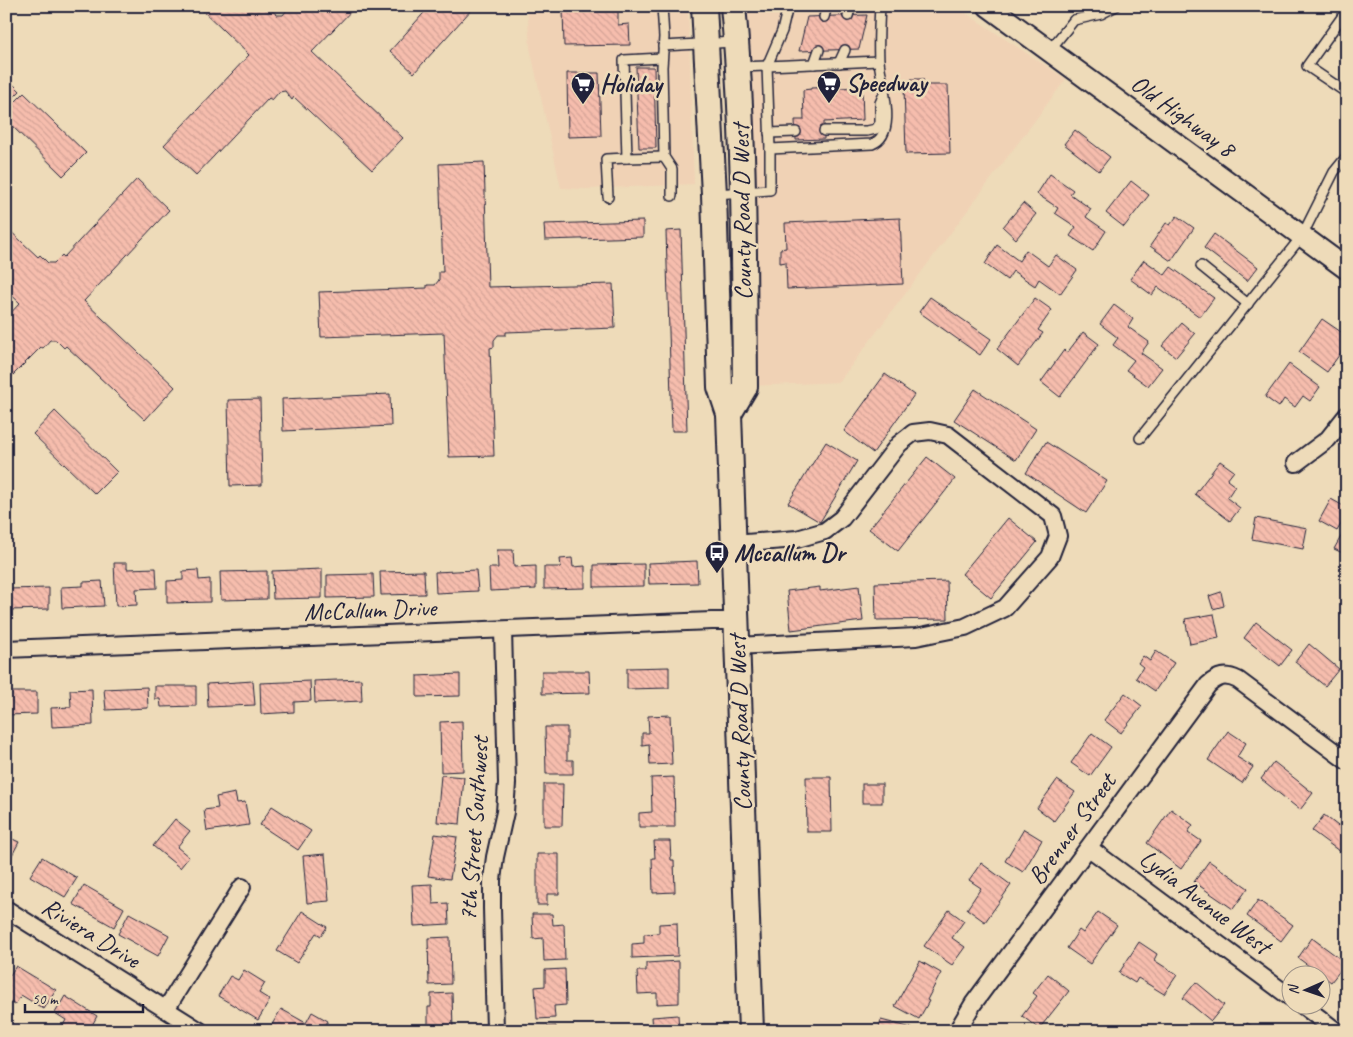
<svg xmlns="http://www.w3.org/2000/svg" width="1353" height="1037" font-family="Caveat,sans-serif">
	<defs>
		<pattern id="building-back-hatch" width="6" height="6" patternUnits="userSpaceOnUse" patternTransform="scale(1.25)"><rect width="6" height="6" fill="#f6bdad"/><path d="M-1 5l2 2M0 0l6 6M5-1l2 2" fill="none" stroke="#d3a296"/></pattern>
	</defs>
	<rect width="100%" height="100%" fill="#eedbb9"/>
	<filter id="ink" filterUnits="userSpaceOnUse"><feTurbulence type="fractalNoise" baseFrequency=".02" numOctaves="2"/><feDisplacementMap in="SourceGraphic" scale="10" xChannelSelector="R" yChannelSelector="G"/><feConvolveMatrix kernelMatrix="1 2 1 2 8 2 1 2 1" color-interpolation-filters="sRGB"/></filter>
	<g filter="url(#ink)">
		<g fill="#f0d2b5">
			<path d="M527,6H688L694,184L586,189L561,188L530,48Z"/>
			<path d="M743,6H955L1066,79L839,382L751,386Z"/>
		</g>
		<g fill="url(#building-back-hatch)" stroke="#22223b">
			<path d="M198,6H263L267,10L269,8L277,15H283L290,6L293,9L295,6H356L312,52L403,138L372,170L294,97L292,100L285,91L279,92L272,100L269,98L196,175L164,145L249,55Z"/>
			<path d="M430,6H471L473,8L414,73L390,51Z"/>
			<path d="M618,8V25L629,24L630,45L564,46L563,9Z"/>
			<path d="M867,15L859,49L799,51L807,17Z"/>
			<path d="M636,67H654L656,148H639Z"/>
			<path d="M567,73H599L601,136L568,137Z"/>
			<path d="M6,77L20,91L6,105Z"/>
			<path d="M911,79H923L924,85H948L950,153L906,154L904,86H911Z"/>
			<path d="M839,87V88L862,87L863,120L824,122V139L796,140L795,120H804L803,90L811,89V88Z"/>
			<path d="M24,93L86,153L63,176L6,120V111Z"/>
			<path d="M1075,130L1110,157L1099,171L1064,144Z"/>
			<path d="M484,162L488,287L613,284L615,328L506,332V335H498L494,340V347L490,348L494,456L449,457L444,333L321,337L319,292L427,288V285H435L439,280V272H443L439,164Z"/>
			<path d="M1050,174L1073,190L1070,194L1091,209L1086,217L1106,231L1093,251L1070,236L1076,227L1055,213L1058,208L1037,194Z"/>
			<path d="M137,179L169,210L84,301L175,387L145,420L66,346L64,348L56,340H50L43,348L41,347L6,382V318L20,303L6,290V227L38,257L40,255L48,263H54L62,255L64,257Z"/>
			<path d="M1131,181L1149,195L1124,227L1106,213Z"/>
			<path d="M1023,203L1036,214L1016,239L1003,227Z"/>
			<path d="M1177,216L1194,228L1171,261L1150,246L1166,223L1170,225Z"/>
			<path d="M900,218L903,284L787,289L786,262L780,263V249L786,248L785,223Z"/>
			<path d="M643,221V237L545,240L544,224Z"/>
			<path d="M681,230L687,431H672L666,231Z"/>
			<path d="M1214,234L1258,267L1247,281L1204,248Z"/>
			<path d="M997,245L1019,261L1026,250L1048,266L1056,255L1077,270L1060,294L1039,279L1035,286L1013,271L1007,280L985,264Z"/>
			<path d="M1144,260L1165,275L1171,267L1214,298L1200,317L1158,287L1152,295L1130,279Z"/>
			<path d="M930,297L991,339L980,355L919,312Z"/>
			<path d="M1035,298L1052,310L1038,330L1043,333L1018,366L997,349Z"/>
			<path d="M1114,305L1133,319L1128,327L1149,342L1141,353L1162,368L1148,386L1126,370L1134,360L1113,345L1118,338L1100,324Z"/>
			<path d="M1322,319L1347,336V344L1327,372L1299,352Z"/>
			<path d="M1182,323L1195,334L1176,357L1162,346Z"/>
			<path d="M1083,332L1099,344L1060,397L1041,382L1064,350L1067,353Z"/>
			<path d="M1289,364L1320,387L1310,401L1303,396L1295,407L1284,399L1279,407L1265,397Z"/>
			<path d="M885,374L914,395L873,453L844,431Z"/>
			<path d="M975,389L1036,429L1016,460L954,420Z"/>
			<path d="M390,394L391,426L283,431L282,399Z"/>
			<path d="M260,399L262,485L230,486L228,400Z"/>
			<path d="M55,411L117,472L95,494L33,434Z"/>
			<path d="M826,442L857,461L820,522L788,503Z"/>
			<path d="M1046,442L1107,481L1086,513L1026,473Z"/>
			<path d="M927,457L955,479L898,551L869,529Z"/>
			<path d="M1220,461L1234,471L1227,480L1235,486L1227,498L1240,508L1230,521L1195,494Z"/>
			<path d="M1331,499L1347,508V514L1337,531L1319,521Z"/>
			<path d="M1008,518L1037,542L991,598L962,574Z"/>
			<path d="M1256,518L1307,528L1303,549L1252,539Z"/>
			<path d="M1343,533L1347,535V555L1334,549Z"/>
			<path d="M497,550H513L514,567L536,566V589L490,591L489,568H498Z"/>
			<path d="M572,558L573,567L585,566V588L544,589V567H561L560,559Z"/>
			<path d="M697,561L698,583L649,584L648,563Z"/>
			<path d="M114,563H127V569L156,568L157,588L136,589L137,605L116,606Z"/>
			<path d="M644,564V586L594,587V565Z"/>
			<path d="M322,569V598L273,599L272,571Z"/>
			<path d="M198,570L199,580L210,579V602L167,603V581L183,580V571Z"/>
			<path d="M476,570L478,591L436,593L435,572Z"/>
			<path d="M267,571V599L221,600L220,572Z"/>
			<path d="M424,571L425,594L381,595L380,572Z"/>
			<path d="M373,574L374,597L327,598V575Z"/>
			<path d="M102,581L104,606L62,608L61,587L83,586V582Z"/>
			<path d="M947,581L948,619L876,620L875,583Z"/>
			<path d="M859,586L863,621L791,630L787,591L820,587V591Z"/>
			<path d="M49,588V609L8,610L7,589Z"/>
			<path d="M1221,592L1224,606L1213,609L1209,596Z"/>
			<path d="M1214,614L1219,638L1190,644L1185,619Z"/>
			<path d="M1256,622L1292,650L1280,666L1244,638Z"/>
			<path d="M1309,644L1339,669L1325,686L1295,662Z"/>
			<path d="M1156,651L1174,663L1155,691L1136,678L1143,667L1138,663L1143,656L1150,661Z"/>
			<path d="M669,667V688L627,689V668Z"/>
			<path d="M542,671H589L590,693L542,694Z"/>
			<path d="M460,674V696L417,697V676Z"/>
			<path d="M361,679L362,701L315,703L314,681Z"/>
			<path d="M253,681L255,705L208,707L207,684Z"/>
			<path d="M310,681L311,701L294,702V712L261,714L260,683Z"/>
			<path d="M155,686H196V706L161,707L160,699H155Z"/>
			<path d="M147,687L148,708L106,710L104,689Z"/>
			<path d="M92,689L93,725L52,727L51,708L71,707L70,690Z"/>
			<path d="M6,692H37V714L6,715Z"/>
			<path d="M1125,693L1142,706L1121,733L1104,720Z"/>
			<path d="M670,715L672,764L650,765L649,744L642,745V733H649L648,716Z"/>
			<path d="M462,721L463,771L441,772L440,722Z"/>
			<path d="M545,727H567V760H573V774H546Z"/>
			<path d="M1228,731L1246,743L1237,757L1253,767L1242,783L1208,760Z"/>
			<path d="M1092,733L1111,747L1090,776L1071,763Z"/>
			<path d="M1274,762L1313,793L1300,810L1261,779Z"/>
			<path d="M441,775L464,777L460,824L437,822Z"/>
			<path d="M674,777L675,827H639V813L652,812L651,778Z"/>
			<path d="M806,777H831L832,832H807Z"/>
			<path d="M1057,780L1075,792L1054,821L1037,808Z"/>
			<path d="M544,784H563L562,826H544Z"/>
			<rect x="862" y="784" width="20" height="19"/>
			<path d="M235,793L237,803L245,802L249,825L207,831L204,810L218,808L216,797Z"/>
			<path d="M272,806L311,831L298,850L260,825Z"/>
			<path d="M1171,809L1193,825L1188,832L1201,841L1181,869L1147,843Z"/>
			<path d="M1324,815L1338,826L1345,816L1347,817V849L1343,854L1312,831Z"/>
			<path d="M175,819L190,831L177,847L189,857L180,868L153,846Z"/>
			<path d="M1024,829L1042,840L1023,872L1005,861Z"/>
			<path d="M435,834L457,837L450,879L428,876Z"/>
			<path d="M6,836L19,842L8,863L6,862Z"/>
			<path d="M654,841H670L671,860H674L675,892L653,893L652,858H655Z"/>
			<path d="M325,854L329,901L307,903L303,856Z"/>
			<path d="M537,854H559V894H547V905H537Z"/>
			<path d="M42,857L77,878L65,897L30,876Z"/>
			<path d="M1209,861L1248,888L1233,909L1194,882Z"/>
			<path d="M981,863L1011,885L985,922L967,909L981,888L969,880Z"/>
			<path d="M432,884L433,904L448,903L449,924L414,926L412,885Z"/>
			<path d="M84,885L124,908L114,927L73,904Z"/>
			<path d="M1258,900L1293,925L1281,941L1247,916Z"/>
			<path d="M949,910L964,921L952,938L965,947L952,965L924,946Z"/>
			<path d="M302,911L327,927L321,936L316,933L297,963L277,951Z"/>
			<path d="M1098,912L1117,925L1090,964L1067,948L1079,930L1083,933Z"/>
			<path d="M129,913L169,935L158,956L118,934Z"/>
			<path d="M532,914H552L553,925L564,924L565,960L544,961L543,938L533,939Z"/>
			<path d="M677,923L678,956L632,958V944L644,943V934L659,933V924Z"/>
			<path d="M450,937L451,984L429,985L428,938Z"/>
			<path d="M1312,938L1346,963L1331,982L1298,958Z"/>
			<path d="M1139,942L1157,954L1154,960L1177,975L1164,994L1138,978L1135,983L1119,973Z"/>
			<path d="M679,961V1003L657,1004V993L638,994L637,971H646V963Z"/>
			<path d="M920,961L941,973L927,1000L929,1001L919,1019L895,1006Z"/>
			<path d="M16,966L56,990L44,1009L21,995L15,1005L6,1000V981Z"/>
			<path d="M565,969L566,1005L554,1006L555,1018L537,1019L535,987L545,986V970Z"/>
			<path d="M244,970L265,983L259,993L270,1000L258,1020L218,996L230,976L238,980Z"/>
			<path d="M1048,974L1069,991L1039,1029L1022,1016L1037,996L1033,993Z"/>
			<path d="M1196,982L1224,1005L1211,1021L1183,998Z"/>
			<path d="M452,993L453,1031H428V1007H431V994Z"/>
			<path d="M65,996L97,1016L89,1031H80L76,1028L74,1031H60L66,1020L55,1013Z"/>
			<path d="M281,1009L306,1023L312,1012L328,1021L322,1031H275L270,1028Z"/>
			<path d="M678,1015L679,1031H653L652,1017Z"/>
			<path d="M881,1020L912,1028V1031H878Z"/>
			<path d="M1247,1023L1260,1031H1243Z"/>
			<path d="M108,1024L120,1031H104Z"/>
			<path d="M556,1026V1031H535V1027Z"/>
		</g>
		<g fill="none" stroke-linecap="round" stroke-linejoin="round">
			<defs>
				<g id="service">
					<path d="M662,6L664,37L662,67L664,157L672,169V196"/>
					<path d="M788,6L782,31L767,66L770,149L872,144C899,134 881,83 879,61C878,43 879,24 880,6"/>
					<path d="M1347,10L1307,66L1347,93"/>
					<path d="M848,16L851,6"/>
					<path d="M824,17L827,6"/>
					<path d="M663,46L734,42"/>
					<path d="M1049,51L1074,20L1101,14L1116,6"/>
					<path d="M839,63L845,50"/>
					<path d="M814,64L819,50"/>
					<path d="M738,67L767,66L879,61"/>
					<path d="M824,131H867L876,129L880,123V103L883,96"/>
					<path d="M769,133L796,132"/>
					<path d="M627,158L664,157"/>
					<path d="M716,194L770,190V149"/>
					<path d="M608,197L606,159L627,158L624,60L662,58"/>
					<path d="M1201,266L1248,304"/>
					<path d="M1140,438L1302,236L1334,172L1347,156"/>
				</g>
				<g id="minor">
					<path d="M1296,463L1328,439L1347,415"/>
					<path d="M734,544L797,539L825,531L842,518L899,444L913,433L930,431L948,435L1053,516L1058,536L1050,557L1005,608L965,627L916,637L737,646"/>
					<path d="M6,649L712,621H736"/>
					<path d="M1089,848L1290,997"/>
					<path d="M6,909L200,1031"/>
					<path d="M1301,1004L1336,1031"/>
					<path d="M166,1009L242,887"/>
					<path d="M495,1031L492,908V880L495,857L505,812L507,783L503,630"/>
					<path d="M957,1031L973,1004L1208,685C1218,676 1225,674 1238,680L1347,761"/>
				</g>
				<path id="tertiary" d="M988,6L1347,269"/>
				<g id="secondary">
					<path d="M704,6L714,194L720,387L729,414L751,1031"/>
					<path d="M729,414L745,387C744,261 745,132 733,6"/>
				</g>
			</defs>
			<use href="#service" stroke="#22223b" stroke-width="12"/>
			<use href="#minor" stroke="#22223b" stroke-width="20"/>
			<use href="#tertiary" stroke="#22223b" stroke-width="24"/>
			<use href="#secondary" stroke="#22223b" stroke-width="28"/>
			<use href="#service" stroke="#eedbb9" stroke-width="9"/>
			<use href="#minor" stroke="#eedbb9" stroke-width="16"/>
			<use href="#tertiary" stroke="#eedbb9" stroke-width="20"/>
			<use href="#secondary" stroke="#eedbb9" stroke-width="24"/>
		</g>
	</g>
	<defs>
		<symbol id="supermarket-pin" viewBox="-11 -11 22 30"><path d="M0 17L-7.5 6A9.5 9.5 0 1 1 7.5 6Z" fill="#22223b" stroke="#eedbb9"/><path d="M-6-5.5h2.5l.6 2H6L4.5 2H-2.5L-4.4-4H-6ZM-1.5 3.2a1.3 1.3 0 1 0 .1 0ZM3 3.2a1.3 1.3 0 1 0 .1 0Z" fill="#fff"/></symbol>
		<symbol id="bus-pin" viewBox="-11 -11 22 30"><path d="M0 17L-7.5 6A9.5 9.5 0 1 1 7.5 6Z" fill="#22223b" stroke="#eedbb9"/><path d="M-5-6H5V4H4V6H2V4H-2V6H-4V4H-5ZM-3.5-4V0h7V-4ZM-3.5 1.2v1.5H-2V1.2ZM2 1.2v1.5H3.5V1.2Z" fill="#fff"/></symbol>
	</defs>
	<g fill-rule="evenodd">
		<use href="#supermarket-pin" x="815" y="69" width="28" height="38"/>
		<use href="#supermarket-pin" x="569" y="70" width="28" height="38"/>
		<use href="#bus-pin" x="703" y="539" width="28" height="38"/>
	</g>
	<g text-anchor="middle" dominant-baseline="central" stroke-width="5" stroke-linejoin="round" paint-order="stroke">
		<g font-size="25" font-weight="bold" fill="#22223b" stroke="#eedbb9" text-anchor="start">
			<text x="846" y="83">Speedway</text>
			<text x="600" y="84">Holiday</text>
			<text x="734" y="553">Mccallum Dr</text>
		</g>
		<g font-size="25" fill="#22223b" stroke="#eedbb9">
			<text transform="translate(1183 116) rotate(36)">Old Highway 8</text>
			<text transform="translate(742 212) rotate(-91)">County Road D West</text>
			<text transform="translate(370 610) rotate(-2)">McCallum Drive</text>
			<text transform="translate(740 723) rotate(-92)">County Road D West</text>
			<text transform="translate(474 829) rotate(-86)">7th Street Southwest</text>
			<text transform="translate(1072 829) rotate(-54)">Brenner Street</text>
			<text transform="translate(1205 902) rotate(37)">Lydia Avenue West</text>
			<text transform="translate(91 933) rotate(32)">Riviera Drive</text>
		</g>
	</g>
	<rect width="1353" height="1037" fill="none" stroke="#eedbb9" stroke-width="25"/>
	<rect x="12" y="12" width="1328" height="1012" fill="none" stroke="#22223b" stroke-width="2" filter="url(#ink)"/>
	<g transform="translate(1306 990) rotate(268)"><circle r="24" fill="#eedbb9" stroke="#9c9187"/>
	<path d="M0-4L9 19L0 12L-9 19Z" fill="#22223b"/>
	<text y="-8" font-size="14" font-weight="bold" text-anchor="middle" fill="#22223b">N</text>
	</g>
	<path d="M25 1004v8h118v-8" fill="none" stroke="#22223b" stroke-width="2.5"/>
	<text x="32" y="1004" font-size="15" fill="#22223b" stroke="#eedbb9" stroke-width="4" paint-order="stroke">50 m</text>
</svg>
